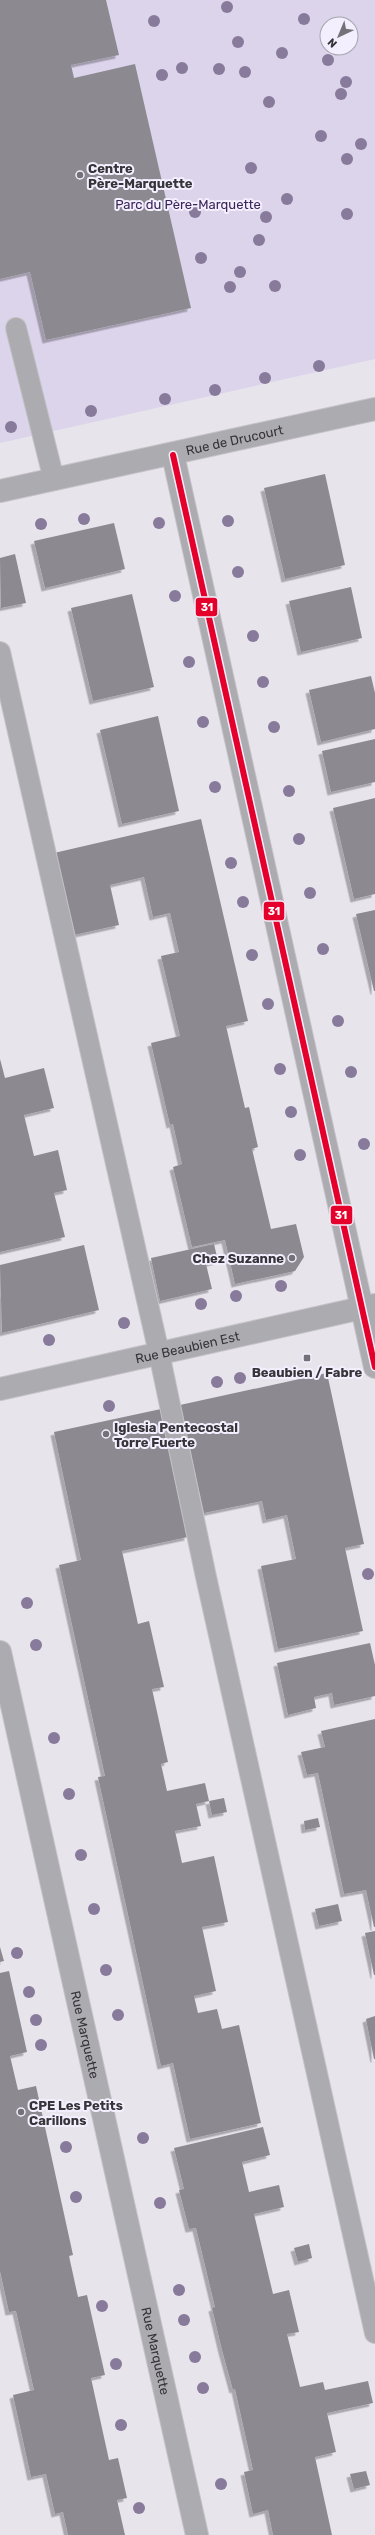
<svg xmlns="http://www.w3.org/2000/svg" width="375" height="2535" font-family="Rubik,sans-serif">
	<defs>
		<filter id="shadow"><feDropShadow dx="-3.5" dy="3.5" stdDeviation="0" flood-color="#0004"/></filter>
	</defs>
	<rect width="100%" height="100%" fill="#e7e4ec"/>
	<path fill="#dcd4eb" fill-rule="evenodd" d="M0,0H375V359L0,443ZM327,24H351V48H327Z"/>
	<g fill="#8c8a90" filter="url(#shadow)">
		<path d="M0,0H106L119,55L71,65L74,78L135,64L191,308L46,340L30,272L0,279Z"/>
		<path d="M325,474L345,565L285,579L264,488Z"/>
		<path d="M114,523L125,569L45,588L34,541Z"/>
		<path d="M15,554L26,603L1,608L0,558Z"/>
		<path d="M351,587L362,638L301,652L289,601Z"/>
		<path d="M132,594L154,687L93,701L71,608Z"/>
		<path d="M371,676L375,693V729L321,742L309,690Z"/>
		<path d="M158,716L179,811L122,824L100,730Z"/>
		<path d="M375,739V782L331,792L322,751Z"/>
		<path d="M375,798V894L354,899L333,808Z"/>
		<path d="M201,819L248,1021L226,1026L245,1108L249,1107L258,1147L252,1149L271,1229L296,1224L304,1257L295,1271L235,1284L225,1240L192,1247L173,1167L182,1164L173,1124L170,1125L151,1043L180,1036L161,956L179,952L170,913L153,917L144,877L110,885L119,925L74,935L54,853Z"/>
		<path d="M375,910V991H374L356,914Z"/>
		<path d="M0,1059L5,1078L44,1068L54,1108L24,1115L34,1156L58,1150L67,1190L54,1193L65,1237L0,1252Z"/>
		<path d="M214,1244L218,1261L206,1264L212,1289L160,1301L151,1258Z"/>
		<path d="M84,1245L99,1310L2,1333L0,1265Z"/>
		<path d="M327,1373L364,1544L345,1548L363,1631L278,1649L261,1566L296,1559L287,1515L266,1520L262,1501L204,1513L180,1405Z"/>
		<path d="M161,1409L188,1537L122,1551L138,1624L149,1621L164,1687L152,1689L168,1762L161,1764L167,1791L205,1783L209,1801L224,1798L227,1812L212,1815L209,1801L196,1804L201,1826L175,1831L182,1863L214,1856L228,1922L202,1927L216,1991L194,1996L198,2013L217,2009L222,2029L239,2025L261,2123L190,2139L173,2063L161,2066L98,1777L105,1776L59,1565L81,1560L54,1432Z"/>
		<path d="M370,1643L375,1665V1696L334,1705L332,1693L314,1697L316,1708L288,1715L277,1663Z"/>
		<path d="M375,1719V1927H374L366,1890L344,1894L318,1773L307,1775L301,1752L325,1747L321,1731Z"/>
		<path d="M318,1818L320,1827L305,1830L304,1821Z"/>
		<path d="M338,1904L342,1921L319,1926L315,1909Z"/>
		<path d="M375,1931V1975H374L365,1933Z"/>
		<path d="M0,1947L4,1961L0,1962Z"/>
		<path d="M9,1971L27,2052L10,2056L18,2090L36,2086L73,2255L69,2256L78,2297L87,2295L105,2375L91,2378L109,2460L118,2458L127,2498L117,2500L125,2535H68L63,2512L55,2514L46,2474L31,2477L13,2395L34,2390L16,2311L9,2312L0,2271V1973Z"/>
		<path d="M375,2016V2059H374L366,2019Z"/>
		<path d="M263,2127L270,2155L242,2162L249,2192L279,2185L284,2207L254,2214L273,2294L289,2290L299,2332L287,2334L300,2387L323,2382L325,2390L368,2381L373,2403L327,2413L336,2452L315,2457L332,2535H273L268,2510L253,2514L244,2472L253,2470L235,2389L233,2390L222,2350L212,2308L215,2307L196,2228L189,2229L179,2190L184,2189L174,2148Z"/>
		<path d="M309,2244L312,2258L298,2262L294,2248Z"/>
		<path d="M366,2471L370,2485L354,2489L350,2474Z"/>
	</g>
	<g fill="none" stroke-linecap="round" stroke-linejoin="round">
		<defs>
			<g id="service">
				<path d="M16,328L54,480"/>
				<path d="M0,652L159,1353L206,1577L375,2333"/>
			</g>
			<g id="minor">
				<path d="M173,455L375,1367"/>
				<path id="s1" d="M0,491L375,409"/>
				<path id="s2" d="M0,1652L197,2535"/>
			</g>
			<g id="tertiary">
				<path id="s3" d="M0,1389L375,1305"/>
			</g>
		</defs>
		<use href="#service" stroke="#c4c2c7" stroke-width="22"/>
		<use href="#minor" stroke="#c4c2c7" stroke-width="24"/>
		<use href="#tertiary" stroke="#c4c2c7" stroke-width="24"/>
		<use href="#service" stroke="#acabaf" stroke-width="20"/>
		<use href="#minor" stroke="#acabaf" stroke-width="22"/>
		<use href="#tertiary" stroke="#acabaf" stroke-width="22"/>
		<defs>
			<path id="bus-1" d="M173,455L375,1367"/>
		</defs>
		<use href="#bus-1" stroke="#f4effe" stroke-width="9"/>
		<use href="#bus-1" stroke="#e4002b" stroke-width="6"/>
	</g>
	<g fill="#887a9b">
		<circle cx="227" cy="7" r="6"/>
		<circle cx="304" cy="19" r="6"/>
		<circle cx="154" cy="21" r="6"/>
		<circle cx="238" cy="42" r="6"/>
		<circle cx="282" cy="53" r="6"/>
		<circle cx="328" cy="60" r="6"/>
		<circle cx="182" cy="68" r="6"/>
		<circle cx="219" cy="69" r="6"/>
		<circle cx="245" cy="72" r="6"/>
		<circle cx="162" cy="75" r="6"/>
		<circle cx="346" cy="82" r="6"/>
		<circle cx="341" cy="94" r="6"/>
		<circle cx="269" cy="102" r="6"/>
		<circle cx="321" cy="136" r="6"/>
		<circle cx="361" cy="144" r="6"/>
		<circle cx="347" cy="159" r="6"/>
		<circle cx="251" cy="168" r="6"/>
		<circle cx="287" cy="199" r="6"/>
		<circle cx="195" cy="212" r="6"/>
		<circle cx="347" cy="214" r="6"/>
		<circle cx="266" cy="217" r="6"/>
		<circle cx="259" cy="240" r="6"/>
		<circle cx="201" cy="258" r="6"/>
		<circle cx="240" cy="272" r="6"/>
		<circle cx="275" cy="286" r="6"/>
		<circle cx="230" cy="287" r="6"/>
		<circle cx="319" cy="366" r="6"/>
		<circle cx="265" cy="378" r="6"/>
		<circle cx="215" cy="390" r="6"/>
		<circle cx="165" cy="399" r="6"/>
		<circle cx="91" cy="411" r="6"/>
		<circle cx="11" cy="427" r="6"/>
		<circle cx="84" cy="519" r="6"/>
		<circle cx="228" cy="521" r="6"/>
		<circle cx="159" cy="523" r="6"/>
		<circle cx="41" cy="524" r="6"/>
		<circle cx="238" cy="572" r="6"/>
		<circle cx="175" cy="596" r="6"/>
		<circle cx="253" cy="636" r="6"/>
		<circle cx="189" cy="662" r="6"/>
		<circle cx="263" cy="682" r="6"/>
		<circle cx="203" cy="722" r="6"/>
		<circle cx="274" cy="727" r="6"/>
		<circle cx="215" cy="787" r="6"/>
		<circle cx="289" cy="791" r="6"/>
		<circle cx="299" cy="839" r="6"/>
		<circle cx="231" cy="863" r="6"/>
		<circle cx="310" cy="893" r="6"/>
		<circle cx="243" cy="902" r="6"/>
		<circle cx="323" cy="949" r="6"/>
		<circle cx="252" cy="955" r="6"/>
		<circle cx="268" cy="1004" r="6"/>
		<circle cx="338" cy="1021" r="6"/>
		<circle cx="280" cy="1069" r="6"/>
		<circle cx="351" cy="1072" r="6"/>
		<circle cx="291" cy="1112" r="6"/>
		<circle cx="364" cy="1144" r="6"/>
		<circle cx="300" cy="1155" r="6"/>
		<circle cx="281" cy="1286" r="6"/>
		<circle cx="236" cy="1296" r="6"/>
		<circle cx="201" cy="1304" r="6"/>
		<circle cx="124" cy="1323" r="6"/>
		<circle cx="49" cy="1340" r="6"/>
		<circle cx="240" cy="1378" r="6"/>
		<circle cx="217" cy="1382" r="6"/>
		<circle cx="109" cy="1406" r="6"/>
		<circle cx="368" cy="1574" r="6"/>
		<circle cx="27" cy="1603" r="6"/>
		<circle cx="36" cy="1645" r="6"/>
		<circle cx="54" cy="1738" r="6"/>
		<circle cx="69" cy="1794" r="6"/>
		<circle cx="81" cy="1855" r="6"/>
		<circle cx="94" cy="1909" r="6"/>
		<circle cx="17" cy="1953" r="6"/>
		<circle cx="106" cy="1970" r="6"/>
		<circle cx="29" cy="1992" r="6"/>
		<circle cx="118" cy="2015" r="6"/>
		<circle cx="36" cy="2020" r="6"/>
		<circle cx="41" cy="2045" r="6"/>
		<circle cx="143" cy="2138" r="6"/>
		<circle cx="66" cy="2147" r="6"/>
		<circle cx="76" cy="2197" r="6"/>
		<circle cx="160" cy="2203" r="6"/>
		<circle cx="179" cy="2290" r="6"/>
		<circle cx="102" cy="2306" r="6"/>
		<circle cx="184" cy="2320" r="6"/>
		<circle cx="195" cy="2357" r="6"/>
		<circle cx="116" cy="2364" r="6"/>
		<circle cx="203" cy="2388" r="6"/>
		<circle cx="121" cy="2425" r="6"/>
		<circle cx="221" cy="2484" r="6"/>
		<circle cx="139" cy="2508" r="6"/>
	</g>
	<g fill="#747278" stroke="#f4effe" stroke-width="1.5">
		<circle cx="80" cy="175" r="4"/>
		<circle cx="292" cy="1258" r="4"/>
		<rect x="303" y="1354" width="8" height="8" rx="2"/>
		<circle cx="106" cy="1434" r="4"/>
		<circle cx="21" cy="2112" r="4"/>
	</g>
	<g text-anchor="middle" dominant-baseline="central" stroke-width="4" stroke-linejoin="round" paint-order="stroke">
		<g font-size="13" font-weight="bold" fill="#363439" stroke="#f4effe" text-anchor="start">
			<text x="88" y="168">Centre<tspan x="88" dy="15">Père-Marquette</tspan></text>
			<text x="284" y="1258" text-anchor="end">Chez Suzanne</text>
			<text x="307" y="1372" text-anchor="middle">Beaubien / Fabre</text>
			<text x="114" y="1427">Iglesia Pentecostal<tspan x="114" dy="15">Torre Fuerte</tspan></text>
			<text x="29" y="2105">CPE Les Petits<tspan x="29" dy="15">Carillons</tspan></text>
		</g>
		<g font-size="13" fill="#3a2458" stroke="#f4effe">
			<text x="188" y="204">Parc du Père-Marquette</text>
		</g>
		<g font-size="13" fill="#363439" stroke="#f4effe">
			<text stroke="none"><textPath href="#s1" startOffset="240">Rue de Drucourt</textPath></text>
			<text stroke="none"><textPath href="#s3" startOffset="192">Rue Beaubien Est</textPath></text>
			<text stroke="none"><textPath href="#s2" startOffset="392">Rue Marquette</textPath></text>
			<text stroke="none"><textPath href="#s2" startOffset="716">Rue Marquette</textPath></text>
		</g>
	</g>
	<g stroke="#f4effe" stroke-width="1.5">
		<rect x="195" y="597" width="23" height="20" rx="4" fill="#e4002b"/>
		<rect x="263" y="901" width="22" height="20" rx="4" fill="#e4002b"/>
		<rect x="330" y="1205" width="23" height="20" rx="4" fill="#e4002b"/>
	</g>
	<g font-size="11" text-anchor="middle" font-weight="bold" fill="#fff">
		<text x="207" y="611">31</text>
		<text x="274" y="915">31</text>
		<text x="341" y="1219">31</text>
	</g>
	<g transform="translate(339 36) rotate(224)"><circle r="19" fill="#f4effe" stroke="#a8a4af"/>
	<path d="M0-3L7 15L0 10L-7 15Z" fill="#747278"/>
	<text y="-6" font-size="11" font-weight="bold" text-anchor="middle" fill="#363439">N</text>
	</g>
</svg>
